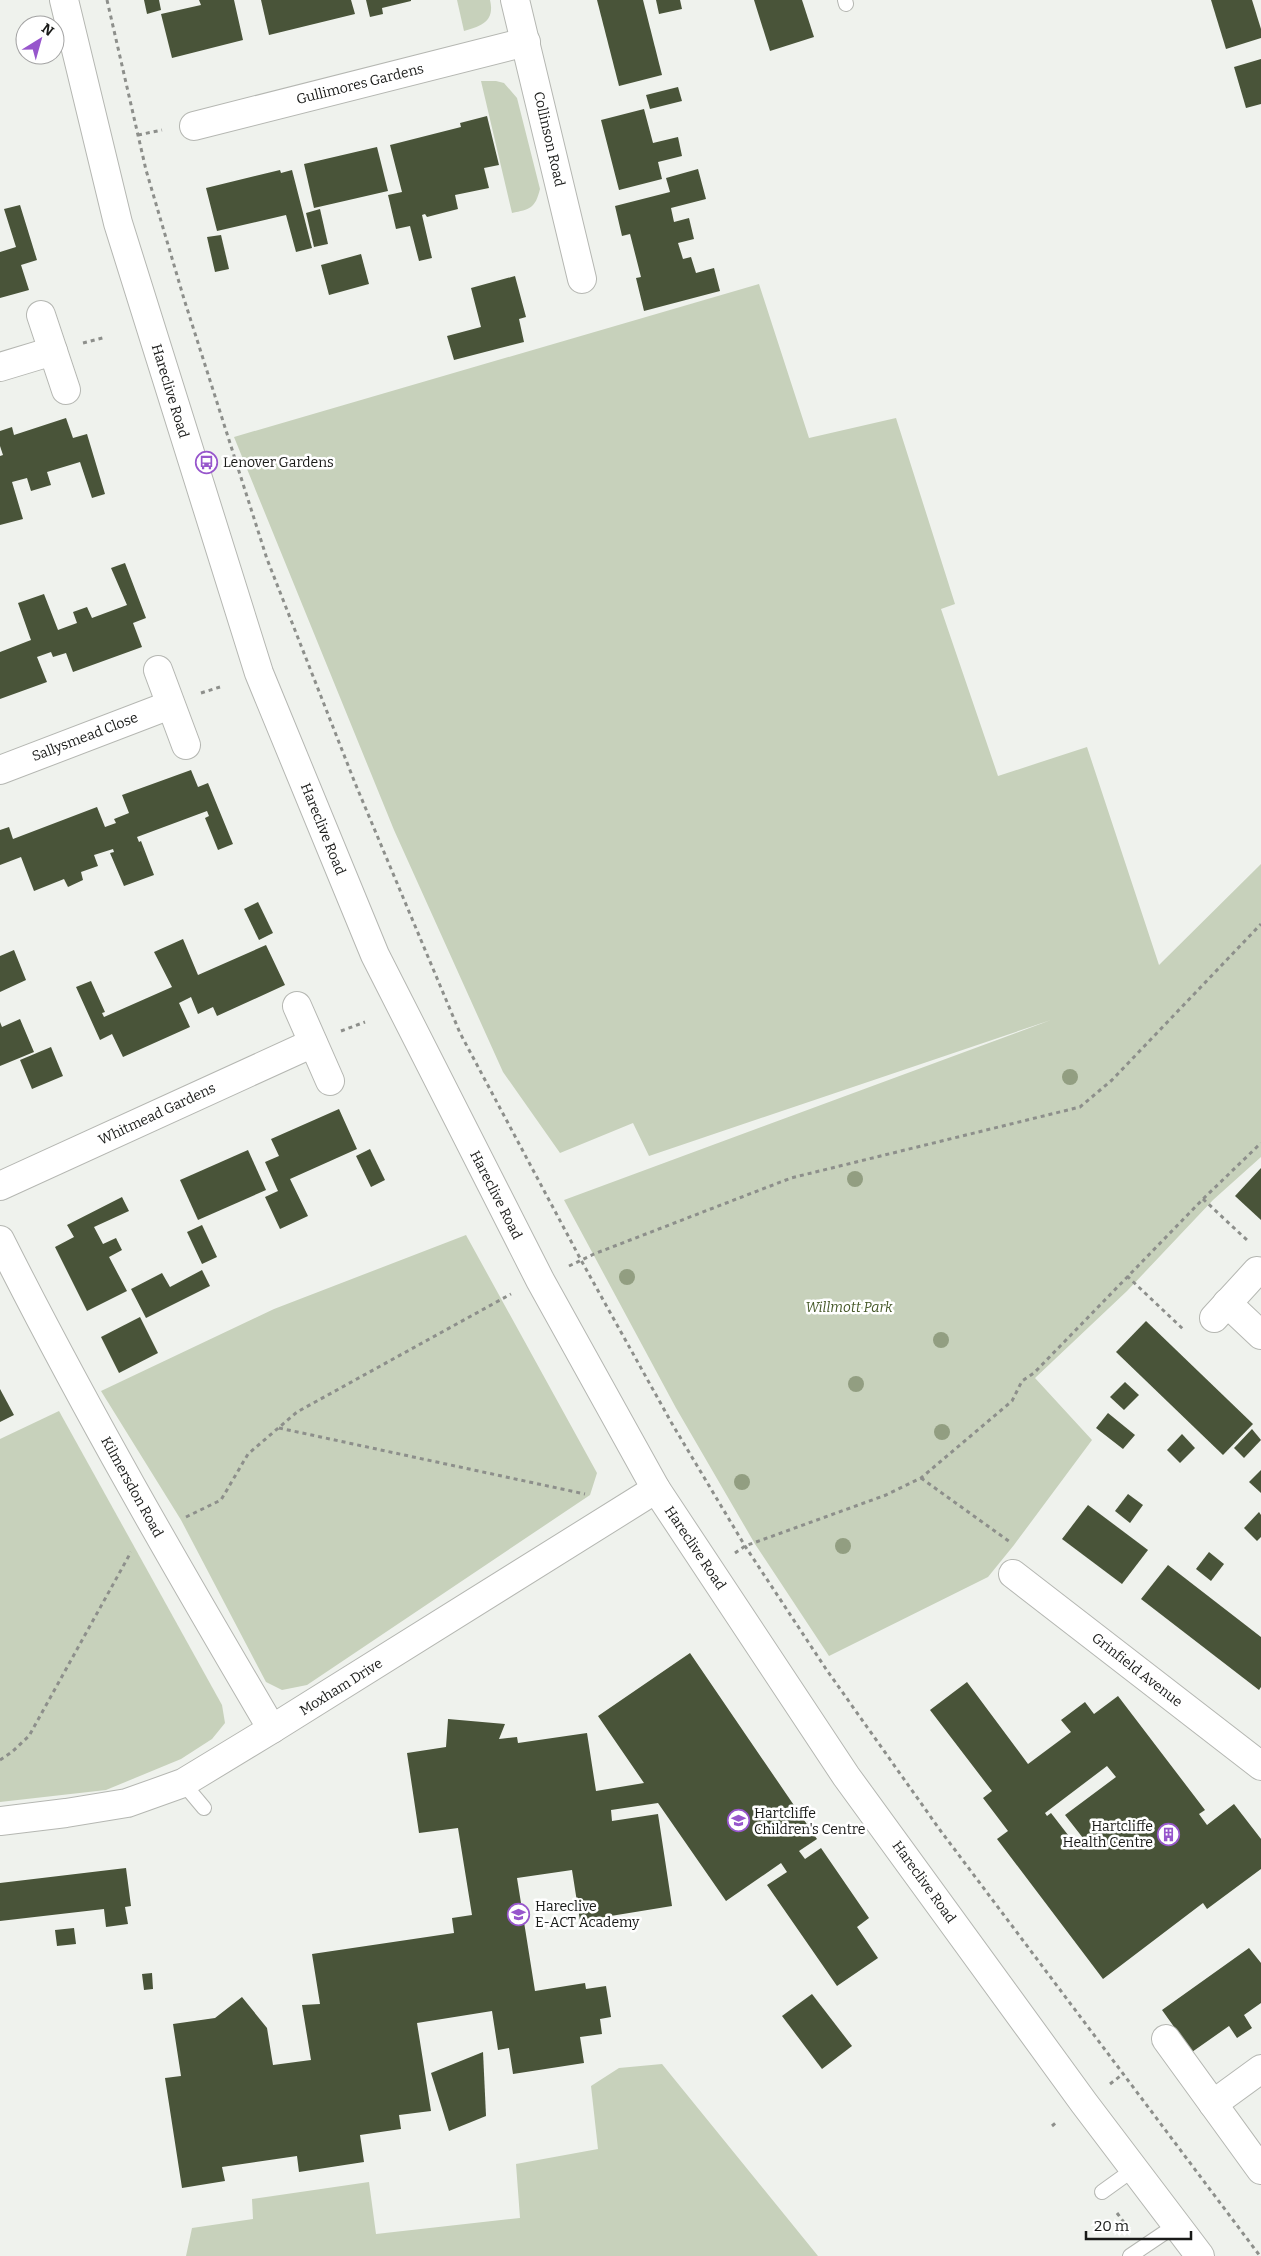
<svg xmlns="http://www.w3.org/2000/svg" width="1261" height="2256" font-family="Bitter,serif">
	<rect width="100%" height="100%" fill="#eff2ed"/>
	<g fill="#c7d1bb">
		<path d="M457,0H490C495,21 482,26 464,31Z"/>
		<path d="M481,81H496L504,83L517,98L540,189C535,209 530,209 512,213Z"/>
		<path d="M759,284L809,438L896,418L955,604L941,609L998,776L1087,747L1159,965L1261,864V1157L1213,1200L1127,1291L1035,1378L1092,1440L1014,1545L988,1577L829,1656L755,1544L676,1408L564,1200L1051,1020L649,1156L633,1123L560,1153L503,1072L394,830L234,437Z"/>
		<path d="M466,1235L597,1473L590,1495L307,1685L282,1690L266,1682L181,1520L101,1391L274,1309Z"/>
		<path d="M59,1411L222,1705L225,1723L212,1739L181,1759L106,1790L0,1802V1439Z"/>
		<path d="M662,2064L818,2256H186L192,2228L253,2219L252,2199L369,2182L376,2234L520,2218L516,2164L598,2149L591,2086L619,2068Z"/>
	</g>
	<g fill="#495439" fill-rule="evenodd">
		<path d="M144,0H159L161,10L147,14Z"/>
		<path d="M199,0H234L243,40L172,58L161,14L201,5Z"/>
		<path d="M261,0H351L355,14L269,35Z"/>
		<path d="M366,0H411V1L382,8L383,14L370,17Z"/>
		<path d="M597,0H643L662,75L619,86Z"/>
		<path d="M656,0H680L682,9L659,14Z"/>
		<path d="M754,0H802L814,37L770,51Z"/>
		<path d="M1211,0H1252L1261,29V38L1226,49Z"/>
		<path d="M1261,59V104L1246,108L1234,67Z"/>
		<path d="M678,87L682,101L650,109L646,95Z"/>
		<path d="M644,109L653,143L678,137L682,156L658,162L662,179L619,190L601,120Z"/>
		<path d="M487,116L499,165L484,168L489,188L455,195L458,209L427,217L425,214L422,215L432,258L419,261L410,226L396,229L388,195L402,192L390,145L461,127L460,123Z"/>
		<path d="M377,147L388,191L314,208L304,164Z"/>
		<path d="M698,169L706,199L671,208L674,222L689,218L694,239L678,243L683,259L691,257L696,273L714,268L720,291L644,311L636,278L641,277L630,234L622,236L615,206L670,192L666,178Z"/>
		<path d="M280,170L281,173L292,170L312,248L296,252L286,215L217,231L206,188Z"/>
		<path d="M20,205L37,260L21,265L29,290L0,298V252L16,247L4,209Z"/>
		<path d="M320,209L328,244L314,247L306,213Z"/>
		<path d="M221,235L229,269L215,272L207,237Z"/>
		<path d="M361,254L369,284L329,295L321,265Z"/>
		<path d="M515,276L526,317L519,319L524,342L454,360L447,336L481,327L471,288Z"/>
		<path d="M66,418L73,438L87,434L105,494L92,498L80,462L47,472L51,485L31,491L27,478L12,482L23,519L0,525V456L3,455L0,446V431L12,427L14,435Z"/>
		<path d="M125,563L146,618L133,623L142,647L73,672L66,653L53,657L51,652L37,657L47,682L0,699V652L31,640L18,603L44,594L58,630L77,623L73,612L87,607L92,618L127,605L111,568Z"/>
		<path d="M191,770L198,787L208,783L233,844L218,850L205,818L209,816L207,811L137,837L139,842L141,841L154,875L124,886L110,853L114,852L113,849L94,855L98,866L81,872L83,880L68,887L64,879L34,891L21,857L0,865V830L9,827L13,839L97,807L105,827L116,823L114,819L129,813L122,795Z"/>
		<path d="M258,902L273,933L259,940L244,909Z"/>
		<path d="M183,939L198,975L266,945L285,985L217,1016L213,1007L198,1014L191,997L179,1003L190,1027L123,1057L112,1034L100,1040L76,987L91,981L105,1012L102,1013L104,1017L172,987L154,952Z"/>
		<path d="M14,950L26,980L0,992V956Z"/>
		<path d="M20,1019L34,1052L0,1066V1022L2,1027Z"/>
		<path d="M51,1047L63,1076L32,1089L20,1060Z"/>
		<path d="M339,1109L357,1149L290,1179L308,1216L280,1229L265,1197L278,1191L265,1162L279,1156L271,1139Z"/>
		<path d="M370,1149L385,1180L371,1187L356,1156Z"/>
		<path d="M248,1150L266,1190L198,1220L180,1180Z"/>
		<path d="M1261,1168V1220L1235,1196Z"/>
		<path d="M122,1197L129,1211L94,1227L103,1244L116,1238L122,1250L109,1257L127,1291L87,1311L55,1247L74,1237L67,1225Z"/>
		<path d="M202,1225L217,1257L202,1264L187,1232Z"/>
		<path d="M202,1270L210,1286L146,1318L131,1289L162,1273L170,1287Z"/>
		<path d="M140,1317L158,1353L119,1373L101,1337Z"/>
		<path d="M1146,1321L1253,1424L1223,1455L1116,1352Z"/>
		<path d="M1125,1382L1139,1395L1124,1410L1110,1397Z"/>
		<path d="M0,1389L14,1415L0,1422Z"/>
		<path d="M1108,1413L1135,1435L1123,1449L1096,1428Z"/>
		<path d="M1252,1429L1261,1440L1244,1458L1234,1448Z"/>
		<path d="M1182,1434L1195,1448L1180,1463L1167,1450Z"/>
		<path d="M1261,1470V1493L1249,1482Z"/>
		<path d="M1128,1494L1143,1505L1130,1523L1115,1511Z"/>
		<path d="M1088,1505L1148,1550L1122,1584L1062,1539Z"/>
		<path d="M1259,1512L1261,1515V1537L1257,1541L1244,1528Z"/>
		<path d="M1209,1552L1224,1564L1211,1581L1196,1569Z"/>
		<path d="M1168,1565L1261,1637V1687L1259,1690L1141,1599Z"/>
		<path d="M690,1653L817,1839L799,1851L805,1859L821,1848L869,1918L857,1927L878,1958L837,1986L767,1885L787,1872L781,1863L726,1901L658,1803L611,1810L612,1821L658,1814L672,1906L580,1921L572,1870L517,1878L535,1991L585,1983L586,1989L606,1986L611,2017L600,2019L602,2034L580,2037L584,2063L513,2074L509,2048L498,2050L492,2011L417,2023L431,2111L399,2115L401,2129L360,2135L364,2162L299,2172L297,2156L222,2167L225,2181L182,2188L165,2078L181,2076L173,2024L215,2018L242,1997L267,2028L273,2065L311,2060L302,2005L320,2004L312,1954L454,1933L452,1918L472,1915L458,1828L419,1833L407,1753L446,1747L448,1719L505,1724L499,1739L517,1737L518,1743L587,1733L596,1791L644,1783L598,1716Z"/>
		<path d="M967,1682L1028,1764L1071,1732L1061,1720L1085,1702L1094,1714L1118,1696L1205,1810L1199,1814L1207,1825L1234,1804L1261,1839V1869L1207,1909L1203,1903L1103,1979L997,1839L1008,1831L983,1798L992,1791L930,1710ZM1107,1766L1116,1777L1065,1815L1083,1838L1075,1844L1051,1813L1047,1816L1045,1813Z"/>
		<path d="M126,1868L131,1906L125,1907L128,1924L106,1927L104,1909L0,1921V1883Z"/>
		<path d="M74,1928L76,1944L57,1946L55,1930Z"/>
		<path d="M1249,1948L1261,1963V2003L1244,2015L1252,2028L1237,2038L1229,2026L1192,2052L1162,2010Z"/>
		<path d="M152,1973L153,1989L144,1990L142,1974Z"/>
		<path d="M812,1994L852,2046L822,2069L782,2016Z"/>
		<path d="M483,2052L486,2116L449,2131L431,2073Z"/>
	</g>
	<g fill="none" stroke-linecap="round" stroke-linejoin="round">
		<defs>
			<g id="lane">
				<path d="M845,0L846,4"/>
				<path d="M183,1783L204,1808"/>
				<path d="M1102,2192L1134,2169"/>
				<path d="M1130,2256L1176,2225"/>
			</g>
			<g id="street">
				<path d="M64,0L118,223L259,673L375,955L540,1280L656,1489L846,1776L1084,2103L1200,2256"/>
				<path d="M515,0L582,279"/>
				<path d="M194,126L526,42"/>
				<path d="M41,315L66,390"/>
				<path d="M0,367L53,351"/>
				<path d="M158,670L186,745"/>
				<path d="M0,770L170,705"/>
				<path d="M297,1006L330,1081"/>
				<path d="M0,1186L313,1043"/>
				<path d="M0,1240C84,1407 177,1568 272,1729"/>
				<path d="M1227,1303L1261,1335"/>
				<path d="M1214,1318L1257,1271"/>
				<path d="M1013,1574L1261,1766"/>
				<path d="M0,1821L66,1813L127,1803L183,1783L272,1729L656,1489"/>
				<path d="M1166,2039L1261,2170"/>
				<path d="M1213,2104L1261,2069"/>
			</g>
		</defs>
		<use href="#lane" stroke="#b5b7b2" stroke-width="16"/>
		<use href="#street" stroke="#b5b7b2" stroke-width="30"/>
		<g stroke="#8d8f8b" stroke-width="3" stroke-dasharray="4 4" stroke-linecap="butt">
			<path d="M107,0L146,170L184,299L267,559L355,783L460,1033L581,1260L671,1422L745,1546L826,1669L940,1830L1260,2256"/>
			<path d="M138,135L162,130"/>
			<path d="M83,343L106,337"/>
			<path d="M201,693L220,687"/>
			<path d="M341,1031L365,1022"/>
			<path d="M1203,1199L1248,1241"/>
			<path d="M569,1266L594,1254L791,1178L1080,1107L1112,1080L1261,924"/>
			<path d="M1127,1276L1183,1329"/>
			<path d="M279,1428L585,1494"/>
			<path d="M921,1478L1010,1542"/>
			<path d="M186,1517L221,1500L248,1454L297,1412L511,1294"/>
			<path d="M735,1553L745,1546L886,1495L921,1478L1012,1401L1022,1381L1034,1373L1203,1199L1261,1143"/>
			<path d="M0,1760L12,1752L29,1736L131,1552"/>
			<path d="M1110,2084L1123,2074"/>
			<path d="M1052,2126L1058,2121"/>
			<path d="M1117,2213L1128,2228"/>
		</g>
		<use href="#lane" stroke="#fff" stroke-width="14"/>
		<use href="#street" stroke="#fff" stroke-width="28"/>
	</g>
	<g fill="#929e81">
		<circle cx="1070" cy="1077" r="8"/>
		<circle cx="855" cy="1179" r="8"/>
		<circle cx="627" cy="1277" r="8"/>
		<circle cx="941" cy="1340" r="8"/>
		<circle cx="856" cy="1384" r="8"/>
		<circle cx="942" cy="1432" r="8"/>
		<circle cx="742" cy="1482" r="8"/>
		<circle cx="843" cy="1546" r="8"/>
	</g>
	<defs>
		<symbol id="bus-ring" viewBox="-11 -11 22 22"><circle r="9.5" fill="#fff" stroke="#9756cc" stroke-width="1.5"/><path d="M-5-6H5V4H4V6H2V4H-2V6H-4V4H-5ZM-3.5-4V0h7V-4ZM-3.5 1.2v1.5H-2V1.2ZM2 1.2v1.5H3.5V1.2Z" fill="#9756cc"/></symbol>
		<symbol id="school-ring" viewBox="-11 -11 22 22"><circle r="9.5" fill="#fff" stroke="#9756cc" stroke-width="1.5"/><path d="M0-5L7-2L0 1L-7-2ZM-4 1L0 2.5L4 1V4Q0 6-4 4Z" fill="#9756cc"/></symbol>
		<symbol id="building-ring" viewBox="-11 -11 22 22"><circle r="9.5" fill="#fff" stroke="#9756cc" stroke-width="1.5"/><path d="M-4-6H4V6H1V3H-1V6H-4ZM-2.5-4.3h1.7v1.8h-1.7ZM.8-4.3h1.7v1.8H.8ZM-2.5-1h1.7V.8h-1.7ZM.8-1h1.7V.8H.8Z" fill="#9756cc"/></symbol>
	</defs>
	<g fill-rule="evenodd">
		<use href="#bus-ring" x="194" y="450" width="25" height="25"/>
		<use href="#school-ring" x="726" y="1808" width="25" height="25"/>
		<use href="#building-ring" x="1156" y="1822" width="25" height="25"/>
		<use href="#school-ring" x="506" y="1902" width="25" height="25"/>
	</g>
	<g text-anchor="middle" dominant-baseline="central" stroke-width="5" stroke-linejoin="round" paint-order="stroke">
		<g font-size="14" fill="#191a18" stroke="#fff">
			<text transform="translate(360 84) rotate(-14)">Gullimores Gardens</text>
			<text transform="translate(549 139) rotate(77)">Collinson Road</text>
			<text transform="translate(170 391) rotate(73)">Hareclive Road</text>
			<text transform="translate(85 737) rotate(-21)">Sallysmead Close</text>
			<text transform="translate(323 829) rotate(68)">Hareclive Road</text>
			<text transform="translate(157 1114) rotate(-25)">Whitmead Gardens</text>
			<text transform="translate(496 1195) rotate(63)">Hareclive Road</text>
			<text transform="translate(132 1487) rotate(61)">Kilmersdon Road</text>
			<text transform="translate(695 1548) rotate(56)">Hareclive Road</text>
			<text transform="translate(1137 1670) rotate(38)">Grinfield Avenue</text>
			<text transform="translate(341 1687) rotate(-32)">Moxham Drive</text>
			<text transform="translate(924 1882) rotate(54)">Hareclive Road</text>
		</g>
		<g font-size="14" fill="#191a18" stroke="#fff" text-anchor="start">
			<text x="223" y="462">Lenover Gardens</text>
			<text x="754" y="1813">Hartcliffe<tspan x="754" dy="16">Children's Centre</tspan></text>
			<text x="1153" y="1826" text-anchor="end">Hartcliffe<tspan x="1153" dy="16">Health Centre</tspan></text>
			<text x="535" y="1906">Hareclive<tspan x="535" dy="16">E-ACT Academy</tspan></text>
		</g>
		<g font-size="14" font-style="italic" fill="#465929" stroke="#fff">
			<text x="849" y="1307">Willmott Park</text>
		</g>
	</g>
	<g transform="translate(40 40) rotate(37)"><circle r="24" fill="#ffffff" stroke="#a3a3a3"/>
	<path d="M0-4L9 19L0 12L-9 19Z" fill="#9756cc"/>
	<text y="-8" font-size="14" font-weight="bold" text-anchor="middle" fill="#191a18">N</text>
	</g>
	<path d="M1086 2231v8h105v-8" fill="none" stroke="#191a18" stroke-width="2.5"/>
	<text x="1094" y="2231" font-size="15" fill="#191a18" stroke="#ffffff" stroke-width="4" paint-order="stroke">20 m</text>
</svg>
